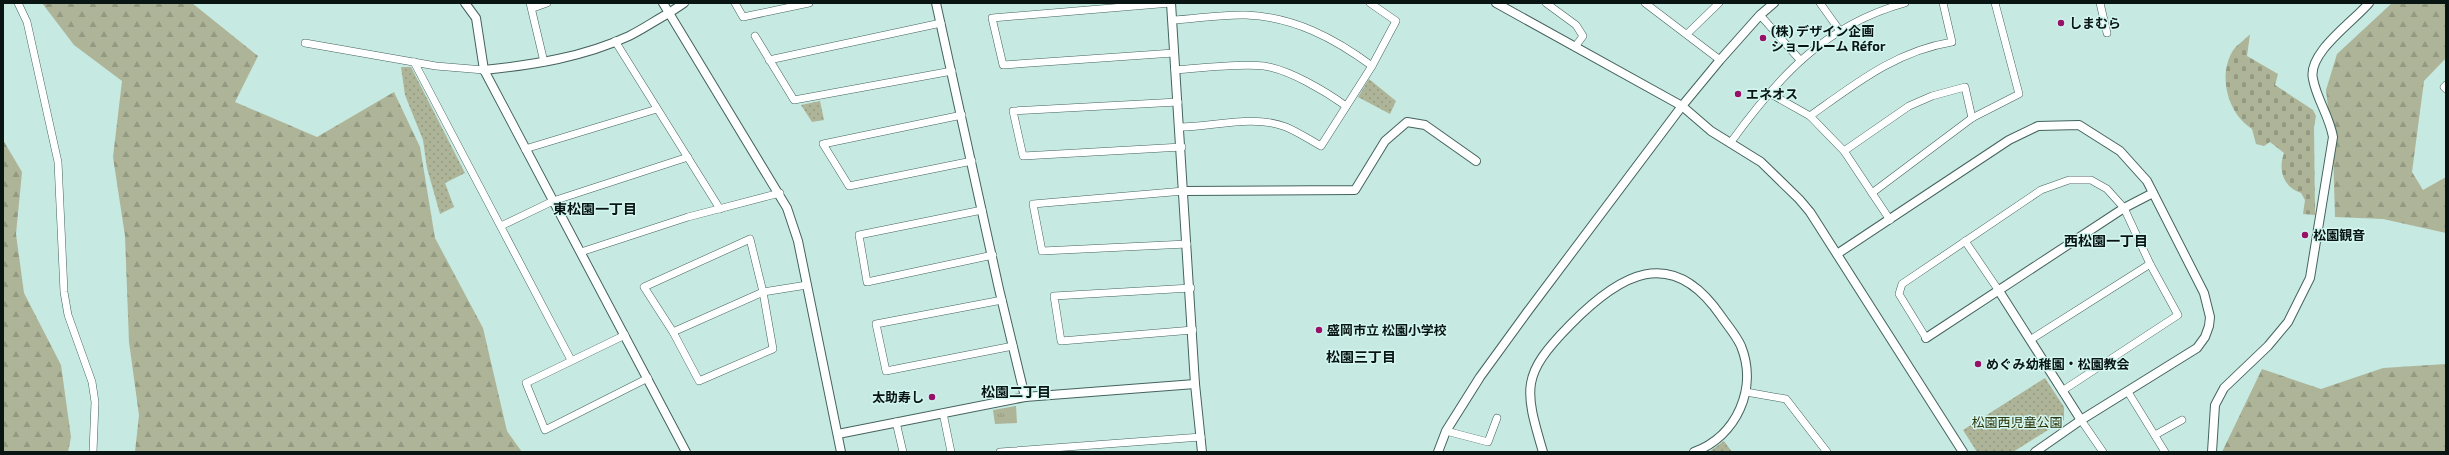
<svg xmlns="http://www.w3.org/2000/svg" width="2449" height="455" font-family="'Exo 2','Noto Sans JP',sans-serif">
	<defs>
		<pattern id="grass-tufts" width="24" height="20" patternUnits="userSpaceOnUse"><rect width="24" height="20" fill="#aeb498"/><path d="M3 7l-1-3M5 7V3M7 7l1-3M15 17l-1-3M17 17v-4M19 17l1-3" fill="none" stroke="#949a82"/></pattern>
		<pattern id="forest-firs" width="22" height="20" patternUnits="userSpaceOnUse"><rect width="22" height="20" fill="#aeb498"/><path d="M5 1l3.5 6h-7zM16 11l3.5 6h-7z" fill="#949a82"/></pattern>
		<pattern id="cemetery-stones" width="16" height="16" patternUnits="userSpaceOnUse"><rect width="16" height="16" fill="#aeb498"/><path d="M2 7V4a2 2 0 0 1 4 0v3zM10 15v-3a2 2 0 0 1 4 0v3z" fill="#949a82"/></pattern>
		<pattern id="park-dots" width="8" height="8" patternUnits="userSpaceOnUse"><rect width="8" height="8" fill="#aeb498"/><path d="M2 2h.1M6 6h.1" fill="none" stroke="#949a82" stroke-width="1.8" stroke-linecap="round"/></pattern>
	</defs>
	<rect width="100%" height="100%" fill="#c6e9e2"/>
	<path fill="url(#grass-tufts)" d="M1016,406L1017,423L995,424L993,410Z"/>
	<g fill="url(#forest-firs)">
		<path d="M42,3H192L258,56L235,102L317,137L394,92L420,147L435,238L483,328L507,431L522,452H135L139,415L129,342L125,236L113,157L122,81L74,45Z"/>
		<path d="M2392,3H2446V58L2424,81L2412,172L2423,190L2446,177V233L2383,219L2335,217L2333,150L2326,90L2337,54Z"/>
		<path d="M3,140L22,172L16,234L24,293L61,365L71,437L68,452H3Z"/>
		<path d="M2446,364V452H2222L2262,369L2321,389L2383,368Z"/>
	</g>
	<path fill="url(#cemetery-stones)" d="M2250,34L2247,56L2278,74L2275,85L2313,110L2316,116L2314,127L2315,215L2303,214L2305,200L2301,193C2283,187 2278,170 2284,153L2270,142L2264,146L2256,144L2252,129C2228,114 2218,77 2232,52C2236,45 2245,40 2250,34Z"/>
	<g fill="url(#park-dots)">
		<path d="M401,67H411L465,173L445,183L454,207L440,214L427,168L423,140L405,95Z"/>
		<path d="M1369,79L1396,101L1390,114L1358,97Z"/>
		<path d="M820,101L824,120L812,122L801,105Z"/>
		<path d="M2045,378L2064,407V420L2013,452H1977L1963,430Z"/>
		<path d="M1724,441L1732,452H1709Z"/>
	</g>
	<g fill="none" stroke-linecap="round" stroke-linejoin="round">
		<defs>
			<g id="minor">
				<path d="M18,3L27,22L58,162L64,292L68,315L92,382L95,402L93,452"/>
				<path d="M530,3L544,62"/>
				<path d="M735,3L743,17L809,3"/>
				<path d="M1171,3L992,18L1003,65L1174,53"/>
				<path d="M1546,3L1576,25L1583,36L1575,47"/>
				<path d="M1645,3L1720,60"/>
				<path d="M1820,3L1840,31"/>
				<path d="M2100,3L2107,33"/>
				<path d="M533,8L547,3"/>
				<path d="M1760,15L1800,60"/>
				<path d="M1172,20C1196,19 1222,14 1246,15C1294,17 1334,38 1372,66"/>
				<path d="M1687,34L1719,3"/>
				<path d="M755,36L794,100L952,71"/>
				<path d="M615,41L720,209"/>
				<path d="M305,43L436,66L484,70"/>
				<path d="M769,60L941,23"/>
				<path d="M414,62L571,360"/>
				<path d="M1175,70C1199,68 1241,63 1264,66C1290,70 1325,91 1346,106"/>
				<path d="M2446,85L2444,87L2446,89"/>
				<path d="M1771,94L1810,116L1844,151L1890,220"/>
				<path d="M1178,102L1013,111L1023,156L1182,147"/>
				<path d="M962,115L823,144L849,186L972,161"/>
				<path d="M1810,116C1855,84 1896,51 1952,42L1943,3"/>
				<path d="M1179,127C1213,127 1253,114 1286,127C1298,132 1310,140 1321,146L1372,66L1396,21L1370,3"/>
				<path d="M1731,142C1778,77 1825,25 1905,3"/>
				<path d="M525,149L657,109"/>
				<path d="M1844,151L1909,106L1932,96L1965,87L1972,118"/>
				<path d="M1184,191L1033,204L1042,251L1187,244"/>
				<path d="M1872,193L1972,118L2019,94L1995,3"/>
				<path d="M982,210L859,235L867,282L993,255"/>
				<path d="M501,226L553,201L688,157"/>
				<path d="M750,239L763,292L773,349L699,381L673,332L644,287Z"/>
				<path d="M1965,241L1999,291"/>
				<path d="M581,252L688,217L780,193"/>
				<path d="M1191,288L1054,296L1061,341L1193,330"/>
				<path d="M1002,300L876,324L886,371L1013,346"/>
				<path d="M673,332L763,292L807,285"/>
				<path d="M625,335L526,383L545,430L648,378"/>
				<path d="M1926,338L1899,294L1902,284L2041,190L2069,180H2091L2107,189L2124,208L2150,264L2178,315L2062,391"/>
				<path d="M2030,340L2150,264"/>
				<path d="M1746,392L1786,399L1827,452"/>
				<path d="M2128,392L2165,452"/>
				<path d="M943,413L951,452"/>
				<path d="M2081,420L2103,452"/>
				<path d="M896,422L903,452"/>
				<path d="M1446,431L1488,442L1497,418"/>
				<path d="M2155,435L2182,420"/>
				<path d="M1000,452L1201,437"/>
			</g>
			<g id="tertiary">
				<path d="M465,3L476,18L484,70L686,452"/>
				<path d="M663,3L669,13L684,3"/>
				<path d="M936,3L999,289L1025,397"/>
				<path d="M1171,3L1195,384L1202,452"/>
				<path d="M1496,3L1682,106L1711,131L1761,162L1799,199L1810,212L1963,452"/>
				<path d="M484,70C533,65 584,57 629,36C643,29 656,20 669,13L787,208L798,241L841,452"/>
				<path d="M1184,191L1355,190L1385,141L1407,122L1425,125L1476,161"/>
				<path d="M1837,254L2009,140L2038,126L2079,125L2120,151L2147,181L2204,293L2210,317L2209,326L2205,337L2197,348L2081,420L2035,452"/>
				<path d="M1999,291L2081,420"/>
				<path d="M1926,338L2124,208L2153,193"/>
				<path d="M838,434L1025,397L1195,384"/>
				<path d="M1438,452L1446,431L1480,377L1528,311L1682,106L1720,60L1760,15L1774,3"/>
				<path d="M1543,452C1524,388 1521,375 1570,325C1619,275 1671,243 1721,316C1727,325 1736,335 1741,346C1758,388 1737,436 1694,452"/>
				<path d="M2212,452L2215,405L2224,388L2268,346L2288,322L2310,278L2333,137C2329,115 2317,100 2313,79C2307,53 2353,22 2369,3"/>
			</g>
		</defs>
		<use href="#minor" stroke="#44635e" stroke-width="8"/>
		<use href="#tertiary" stroke="#44635e" stroke-width="10"/>
		<use href="#minor" stroke="#fff" stroke-width="7"/>
		<use href="#tertiary" stroke="#fff" stroke-width="8"/>
	</g>
	<g fill="#971168" stroke="#d3f6f0" stroke-width="1.5">
		<circle cx="2061" cy="23" r="4"/>
		<circle cx="1763" cy="38" r="4"/>
		<circle cx="1738" cy="94" r="4"/>
		<circle cx="2305" cy="235" r="4"/>
		<circle cx="1319" cy="330" r="4"/>
		<circle cx="1978" cy="364" r="4"/>
		<circle cx="932" cy="397" r="4"/>
	</g>
	<g text-anchor="middle" dominant-baseline="central" stroke-width="3" stroke-linejoin="round" paint-order="stroke">
		<g font-size="13" font-weight="bold" fill="#091513" stroke="#d3f6f0" text-anchor="start">
			<text x="2069" y="23">しまむら</text>
			<text x="1771" y="31">(株) デザイン企画<tspan x="1771" dy="15">ショールーム Réfor</tspan></text>
			<text x="1746" y="94">エネオス</text>
			<text x="2313" y="235">松園観音</text>
			<text x="1327" y="330">盛岡市立 松園小学校</text>
			<text x="1986" y="364">めぐみ幼稚園・松園教会</text>
			<text x="924" y="397" text-anchor="end">太助寿し</text>
		</g>
		<g font-size="13" fill="#2d3308" stroke="#d3f6f0">
			<text x="2017" y="422">松園西児童公園</text>
		</g>
		<g font-size="14" font-weight="bold" fill="#091513" stroke="#d3f6f0">
			<text x="595" y="208">東松園一丁目</text>
			<text x="2106" y="240">西松園一丁目</text>
			<text x="1361" y="356">松園三丁目</text>
			<text x="1016" y="391">松園二丁目</text>
		</g>
	</g>
	<rect width="2449" height="455" fill="none" stroke="#091513" stroke-width="8"/>
</svg>
